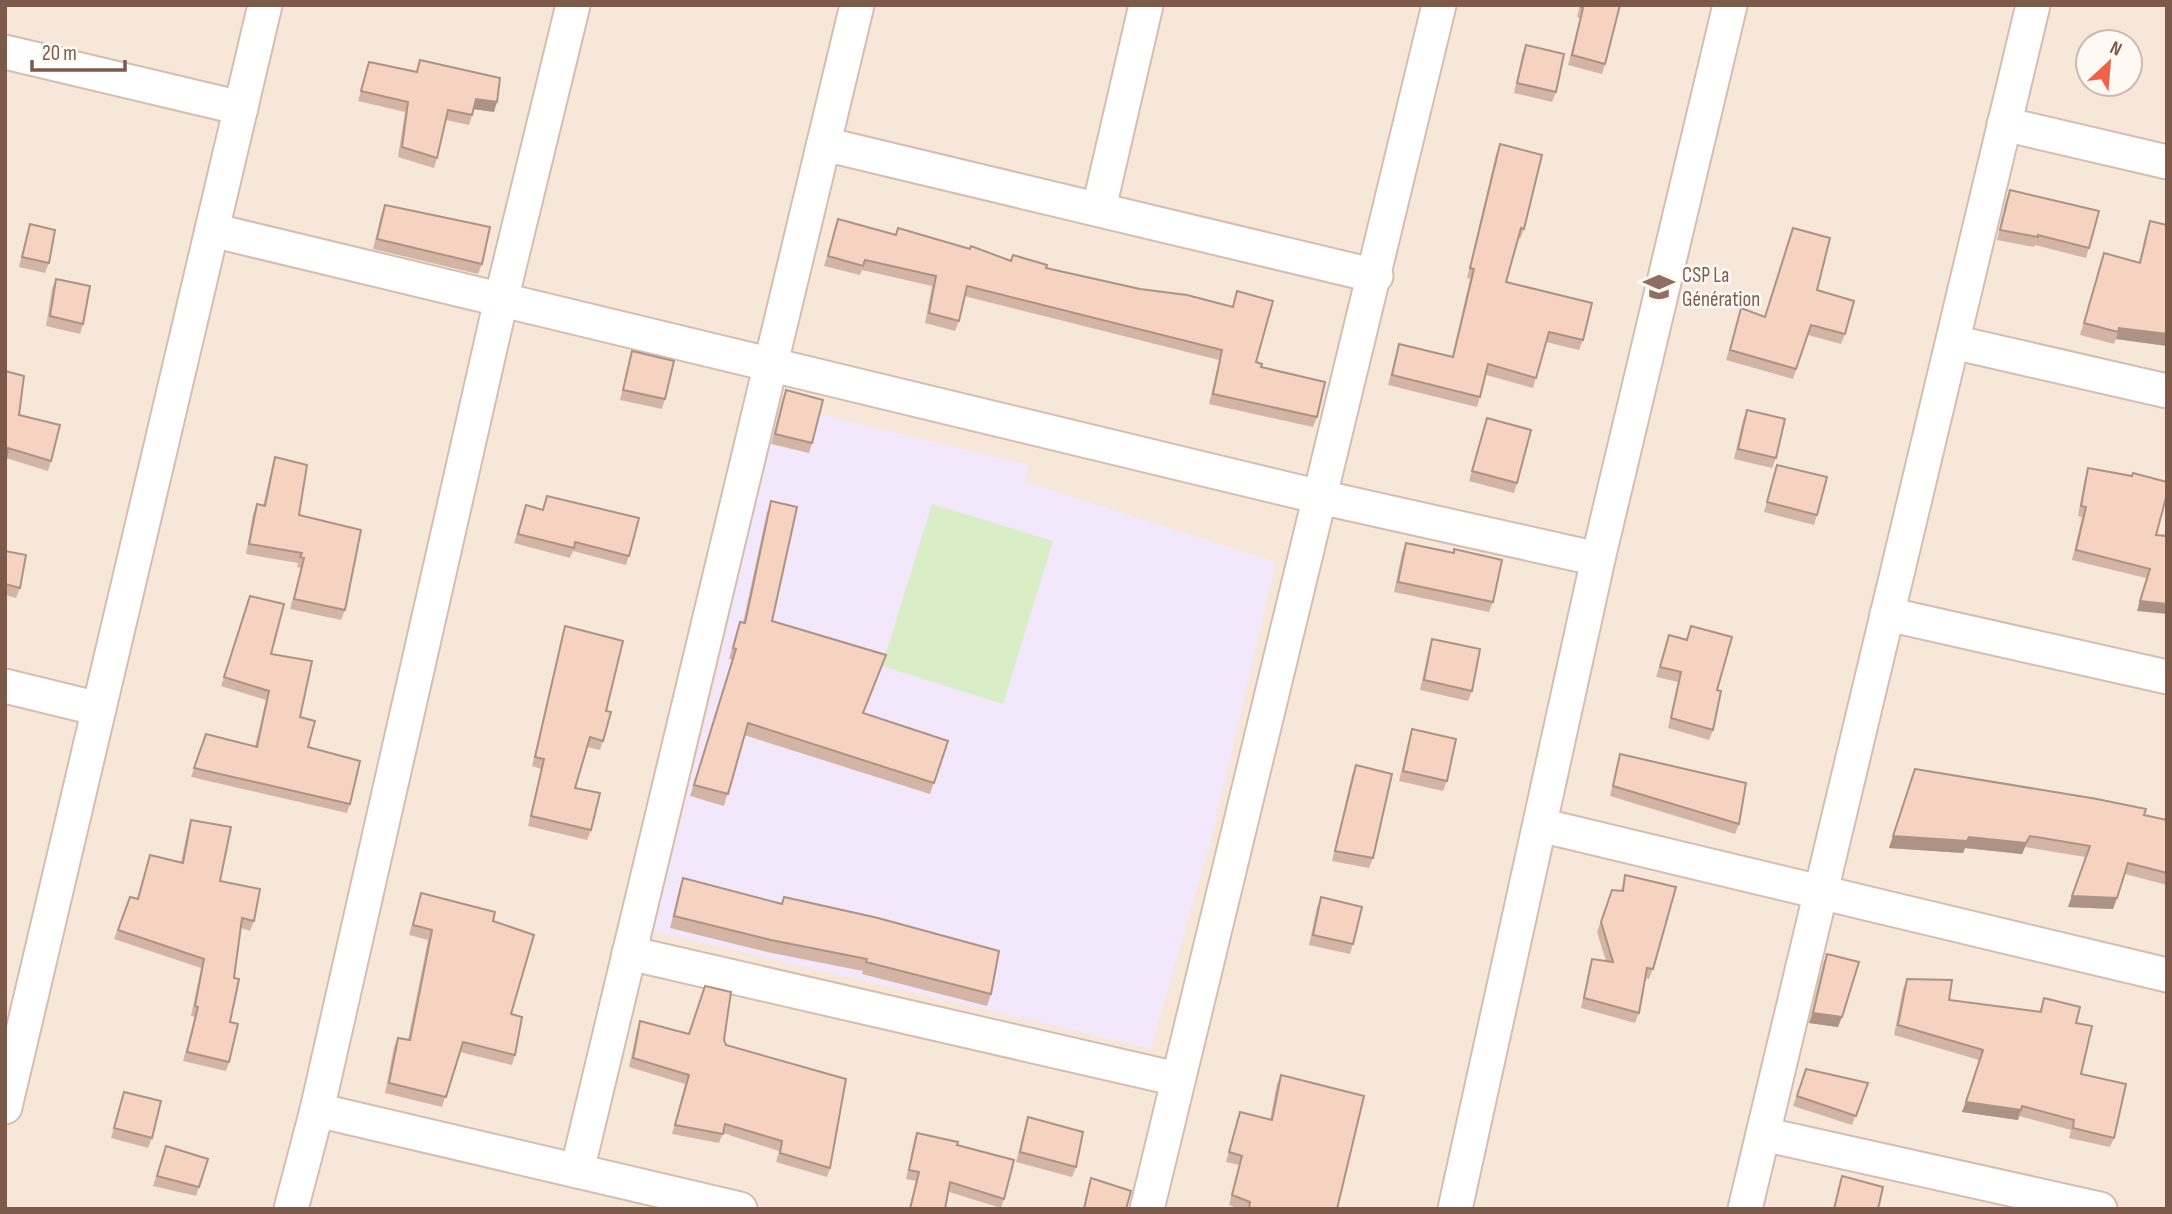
<svg xmlns="http://www.w3.org/2000/svg" width="2172" height="1214" font-family="'Sofia Sans Condensed',sans-serif">
	<rect width="100%" height="100%" fill="#fef5eb"/>
	<path fill="#f7e7d8" fill-rule="evenodd" d="M5,5H2167V1209H5ZM2088,42H2130V84H2088Z"/>
	<path fill="#f2e7fb" d="M775,403L1029,465L1026,482L1276,562L1212,837L1151,1049L653,931L716,679Z"/>
	<path fill="#d9eec7" d="M932,504L1053,541L1003,704L882,666Z"/>
	<g fill="none" stroke-linecap="round" stroke-linejoin="round">
		<defs>
			<g id="street">
				<path d="M5,52L241,108"/>
				<path d="M2004,124L2167,162"/>
				<path d="M824,144L1376,276"/>
				<path d="M1099,208L1146,5"/>
				<path d="M212,230L1320,497L1598,559"/>
				<path d="M1953,342L2167,391"/>
				<path d="M1887,614L2167,677"/>
				<path d="M5,686L99,709"/>
				<path d="M1540,825L2167,975"/>
				<path d="M629,953L1177,1079"/>
				<path d="M5,1107L265,5"/>
				<path d="M317,1110L740,1209"/>
				<path d="M1763,1134L2100,1209"/>
				<path d="M577,1171L857,5"/>
				<path d="M291,1209L317,1110L501,300L573,5"/>
				<path d="M1147,1209L1439,5"/>
				<path d="M1455,1209L1598,559L1730,5"/>
				<path d="M1745,1209L2033,5"/>
			</g>
		</defs>
		<use href="#street" stroke="#d5beb1" stroke-width="37"/>
		<use href="#street" stroke="#fff" stroke-width="33"/>
	</g>
	<g fill="#d4b5a5">
		<path d="M1580,5H1620L1605,64L1602,74L1568,65L1580,18L1577,17Z"/>
		<path d="M1526,45L1556,92L1552,102L1514,93L1522,55Z"/>
		<path d="M420,60L494,112L474,109L469,125L446,120L437,158L434,168L398,157L405,112L358,101L369,62L416,71Z"/>
		<path d="M1500,144L1524,229L1520,239L1518,238L1506,282L1583,340L1579,350L1546,342L1533,388L1486,375L1477,407L1388,385L1396,354L1399,344L1452,357L1470,279L1467,278L1496,154Z"/>
		<path d="M2010,190L2089,248L2086,258L2035,245L2034,247L1997,240L2006,200Z"/>
		<path d="M385,205L482,264L478,274L373,249L381,215Z"/>
		<path d="M838,219L895,234L898,228L1011,260L1140,289L1232,307L1237,291L1256,362L1317,417L1313,427L1209,404L1219,360L964,296L959,321L955,331L925,323L932,286L862,270L860,275L824,266Z"/>
		<path d="M2150,221L2167,225V346L2116,339L2114,344L2080,335L2104,253L2139,263L2146,233Z"/>
		<path d="M30,224L49,263L45,273L19,267L27,234Z"/>
		<path d="M56,279L83,324L80,334L46,326L52,289Z"/>
		<path d="M1817,290L1845,334L1841,344L1808,335L1793,379L1726,360L1741,308L1765,317Z"/>
		<path d="M632,351L665,399L662,409L620,400L629,361Z"/>
		<path d="M5,371L19,415L51,461L48,471L6,458Z"/>
		<path d="M786,390L812,443L809,453L771,444L782,400Z"/>
		<path d="M1747,410L1776,458L1772,468L1734,459L1743,420Z"/>
		<path d="M1487,418L1517,483L1514,493L1469,481Z"/>
		<path d="M275,457L299,515L345,610L341,620L290,609L301,568L297,567L298,563L246,554L253,514L257,504L263,506L272,467Z"/>
		<path d="M1777,465L1817,515L1814,525L1764,512Z"/>
		<path d="M2088,468L2156,535L2167,536L2137,611L2146,578L2072,560L2082,517L2078,516L2085,478Z"/>
		<path d="M547,496L629,556L626,565L573,551L570,558L514,543L526,505L542,510Z"/>
		<path d="M771,501L772,621L863,714L948,741L930,794L744,735L724,806L690,796L732,660L729,659L736,633L740,622L743,623L767,512Z"/>
		<path d="M1406,543L1493,602L1489,612L1394,592L1402,553Z"/>
		<path d="M5,551L20,588L16,598L5,595Z"/>
		<path d="M247,605L300,717L308,747L350,804L347,813L191,777L206,734L255,746L266,700L221,686Z"/>
		<path d="M565,626L606,711L603,741L600,750L587,747L575,788L591,830L587,840L528,826L541,769L532,766L562,636Z"/>
		<path d="M1691,626L1717,690L1713,730L1709,740L1668,728L1678,682L1656,677L1669,635L1686,639Z"/>
		<path d="M1432,639L1472,691L1468,701L1420,690L1429,649Z"/>
		<path d="M1412,729L1447,781L1443,791L1399,781L1409,739Z"/>
		<path d="M1620,754L1739,824L1735,834L1610,796L1617,764Z"/>
		<path d="M1356,765L1373,858L1369,868L1332,861L1352,775Z"/>
		<path d="M1911,780L2144,815L2167,820V885L2125,874L2113,909L2068,907L2085,857L2025,847L2022,854L1965,848L1963,853L1889,848Z"/>
		<path d="M191,820L220,881L254,921L250,931L241,928L234,978L230,1022L229,1062L226,1071L183,1061L195,1017L191,1016L201,968L114,939L130,897L137,899L150,855L181,862L188,829Z"/>
		<path d="M1625,875L1653,969L1649,979L1645,978L1639,1013L1635,1023L1581,1008L1589,969L1592,959L1606,961L1597,932L1612,890L1621,891Z"/>
		<path d="M683,878L781,904L991,994L987,1006L862,974L863,971L767,952L670,928L679,890Z"/>
		<path d="M421,893L493,921L511,1014L515,1055L512,1065L460,1052L442,1107L385,1093L394,1047L398,1038L408,1040L428,940L409,935Z"/>
		<path d="M1321,897L1353,944L1350,954L1309,945L1317,907Z"/>
		<path d="M1827,954L1838,1027L1809,1023L1823,964Z"/>
		<path d="M1907,979L1949,1000L2039,1012L2044,998L2076,1023L2081,1074L2114,1138L2110,1147L2069,1138L2071,1130L2019,1116L2018,1120L1962,1112L1979,1060L1894,1035L1903,989Z"/>
		<path d="M640,1021L689,1034L724,1040L726,1045L830,1168L827,1177L776,1162L779,1151L723,1133L719,1143L672,1134L685,1084L629,1067L637,1030Z"/>
		<path d="M1806,1069L1868,1083L1852,1125L1793,1106Z"/>
		<path d="M1281,1075L1337,1209H1240L1229,1205L1239,1165L1226,1162L1240,1112L1270,1120L1277,1084Z"/>
		<path d="M124,1092L152,1138L148,1148L111,1138Z"/>
		<path d="M1028,1117L1076,1167L1072,1177L1016,1162L1025,1127Z"/>
		<path d="M917,1133L957,1145L1004,1199L1001,1208L949,1192L945,1209H909L916,1181L906,1179L914,1141Z"/>
		<path d="M166,1146L208,1159L196,1196L153,1186Z"/>
		<path d="M1091,1178L1126,1209H1083L1088,1188Z"/>
	</g>
	<g fill="#ac9386">
		<path d="M476,99L497,102L494,112L473,109Z"/>
		<path d="M2119,328L2167,334V346L2116,339Z"/>
		<path d="M2140,601L2167,604V614L2137,611Z"/>
		<path d="M1893,836L1969,837L2030,836L2022,854L1965,848L1963,853L1889,848Z"/>
		<path d="M2072,896L2117,898L2113,909L2068,907Z"/>
		<path d="M1813,1013L1842,1017L1838,1027L1809,1023Z"/>
		<path d="M1966,1102L2021,1110L2018,1120L1962,1112Z"/>
	</g>
	<g fill="#f6d2c0" stroke="#ac9386" stroke-width="2">
		<path d="M1581,5H1620L1605,64L1572,55L1583,8L1581,7Z"/>
		<path d="M1526,45L1564,54L1556,92L1517,83Z"/>
		<path d="M420,60L500,78L497,102L476,99L472,115L448,110L437,158L402,147L408,102L361,91L369,62L417,72Z"/>
		<path d="M1500,144L1542,155L1524,229L1521,228L1506,282L1592,303L1583,340L1549,332L1536,378L1488,364L1480,397L1392,375L1399,344L1453,357L1474,269L1470,268Z"/>
		<path d="M2010,190L2099,211L2089,248L2038,235V237L2000,230Z"/>
		<path d="M385,205L490,227L482,264L377,239Z"/>
		<path d="M838,219L896,235L898,228L970,249L971,246L1011,261L1013,255L1047,265L1046,268L1140,289L1187,295L1233,307L1237,291L1273,301L1256,362L1262,364L1261,367L1325,382L1317,417L1213,394L1222,350L967,286L959,321L929,313L936,276L865,260L863,266L828,256Z"/>
		<path d="M2150,221L2167,225V334L2119,328L2118,332L2084,323L2104,253L2140,263Z"/>
		<path d="M30,224L55,230L49,263L22,257Z"/>
		<path d="M1793,228L1830,238L1817,290L1854,301L1845,334L1811,325L1796,369L1730,350L1741,308L1765,317Z"/>
		<path d="M56,279L90,286L83,324L50,316Z"/>
		<path d="M632,351L674,361L665,399L623,390Z"/>
		<path d="M5,371L24,376L19,415L60,425L51,461L8,448L5,465Z"/>
		<path d="M786,390L823,400L812,443L775,434Z"/>
		<path d="M1747,410L1785,419L1776,458L1738,449Z"/>
		<path d="M1487,418L1531,430L1517,483L1472,471Z"/>
		<path d="M275,457L307,465L299,515L361,530L345,610L294,599L304,558L300,557L302,553L249,544L257,504L265,506Z"/>
		<path d="M1777,465L1827,477L1817,515L1767,502Z"/>
		<path d="M2088,468L2132,476L2133,473L2167,482V494L2156,535L2167,536V604L2140,601L2150,569L2076,550L2086,507L2081,506Z"/>
		<path d="M547,496L639,518L629,556L575,542L574,548L518,534L526,505L543,510Z"/>
		<path d="M771,501L797,507L772,621L886,655L863,713L948,741L934,783L748,723L728,794L694,785L736,649L733,648L740,622L745,623Z"/>
		<path d="M1406,543L1454,553V549L1502,560L1493,602L1398,582Z"/>
		<path d="M5,551L26,555L20,588L5,584Z"/>
		<path d="M250,596L284,604L271,654L312,661L300,717L315,721L308,747L360,761L350,804L194,768L206,734L257,747L269,691L224,677Z"/>
		<path d="M565,626L623,641L606,711L611,712L603,741L590,737L575,788L600,793L591,830L531,816L544,759L535,757Z"/>
		<path d="M1691,626L1732,637L1717,690L1721,691L1713,730L1671,718L1681,672L1660,667L1669,635L1687,640Z"/>
		<path d="M1432,639L1480,649L1472,691L1424,680Z"/>
		<path d="M1412,729L1456,739L1447,781L1403,771Z"/>
		<path d="M1620,754L1746,783L1739,824L1613,786Z"/>
		<path d="M1356,765L1392,774L1373,858L1335,851Z"/>
		<path d="M1915,769L2097,799L2146,809L2144,815L2167,820V873L2128,863L2117,898L2072,896L2090,846L2030,836L2026,843L1969,837L1967,841L1893,836Z"/>
		<path d="M191,820L231,827L220,881L260,889L254,921L242,918L234,978L239,979L230,1022L238,1024L229,1062L187,1052L198,1007L195,1006L204,959L118,930L130,897L138,899L150,855L183,863Z"/>
		<path d="M1625,875L1676,887L1653,969L1647,968L1639,1013L1584,998L1592,959L1613,962L1601,922L1612,890L1623,891Z"/>
		<path d="M683,878L782,904L784,897L878,918L999,951L991,994L866,962L867,959L771,940L674,916Z"/>
		<path d="M421,893L495,912L493,921L534,935L511,1014L522,1017L515,1055L463,1042L446,1097L389,1083L398,1038L410,1040L432,930L413,925Z"/>
		<path d="M1321,897L1362,907L1353,944L1313,935Z"/>
		<path d="M1827,954L1859,962L1842,1017L1813,1013Z"/>
		<path d="M1907,979L1952,980L1949,1000L2041,1012L2044,998L2080,1007L2076,1023L2092,1026L2081,1074L2126,1084L2114,1138L2073,1128L2074,1120L2022,1106L2021,1110L1966,1102L1983,1050L1898,1025Z"/>
		<path d="M705,986L731,992L724,1040L726,1045L846,1079L830,1168L780,1153L782,1141L725,1124L723,1134L675,1125L689,1075L633,1058L640,1021L689,1034Z"/>
		<path d="M1806,1069L1868,1083L1856,1116L1797,1096Z"/>
		<path d="M1281,1075L1364,1096L1337,1209H1249L1250,1202L1232,1195L1242,1156L1229,1152L1240,1112L1272,1120Z"/>
		<path d="M124,1092L161,1101L152,1138L114,1128Z"/>
		<path d="M1028,1117L1083,1132L1076,1167L1020,1152Z"/>
		<path d="M917,1133L958,1142L957,1145L1014,1160L1004,1199L950,1182L945,1209H910L919,1172L909,1170Z"/>
		<path d="M166,1146L208,1159L199,1187L157,1176Z"/>
		<path d="M1842,1176L1883,1187L1878,1209H1834Z"/>
		<path d="M1091,1178L1131,1191L1126,1209H1084Z"/>
	</g>
	<defs>
		<symbol id="school-bare" viewBox="-9 -9 18 18"><path d="M0-5L7-2L0 1L-7-2ZM-4 1L0 2.5L4 1V4Q0 6-4 4Z" fill="#8d6e63" stroke="#fff9f3" stroke-width="2.5" paint-order="stroke"/></symbol>
	</defs>
	<g fill-rule="evenodd">
		<use href="#school-bare" x="1637" y="265" width="44" height="44"/>
	</g>
	<g text-anchor="middle" dominant-baseline="central" stroke-width="5" stroke-linejoin="round" paint-order="stroke">
		<g font-size="21" fill="#785e54" stroke="#fff9f3" text-anchor="start">
			<text x="1682" y="275">CSP La<tspan x="1682" dy="24">Génération</tspan></text>
		</g>
	</g>
	<rect width="2172" height="1214" fill="none" stroke="#7d594a" stroke-width="14"/>
	<g transform="translate(2109 63) rotate(26)"><circle r="33" fill="#fff9f3" stroke="#cbb9af" stroke-width="2"/>
	<path d="M0-5L12 26L0 18L-12 26Z" fill="#f06248"/>
	<text y="-10" font-size="19" font-weight="bold" text-anchor="middle" fill="#7d594a">N</text>
	</g>
	<path d="M32 60v10h93v-10" fill="none" stroke="#7d594a" stroke-width="3.5"/>
	<text x="42" y="60" font-size="21" fill="#7d594a" stroke="#fff9f3" stroke-width="5" paint-order="stroke">20 m</text>
</svg>
